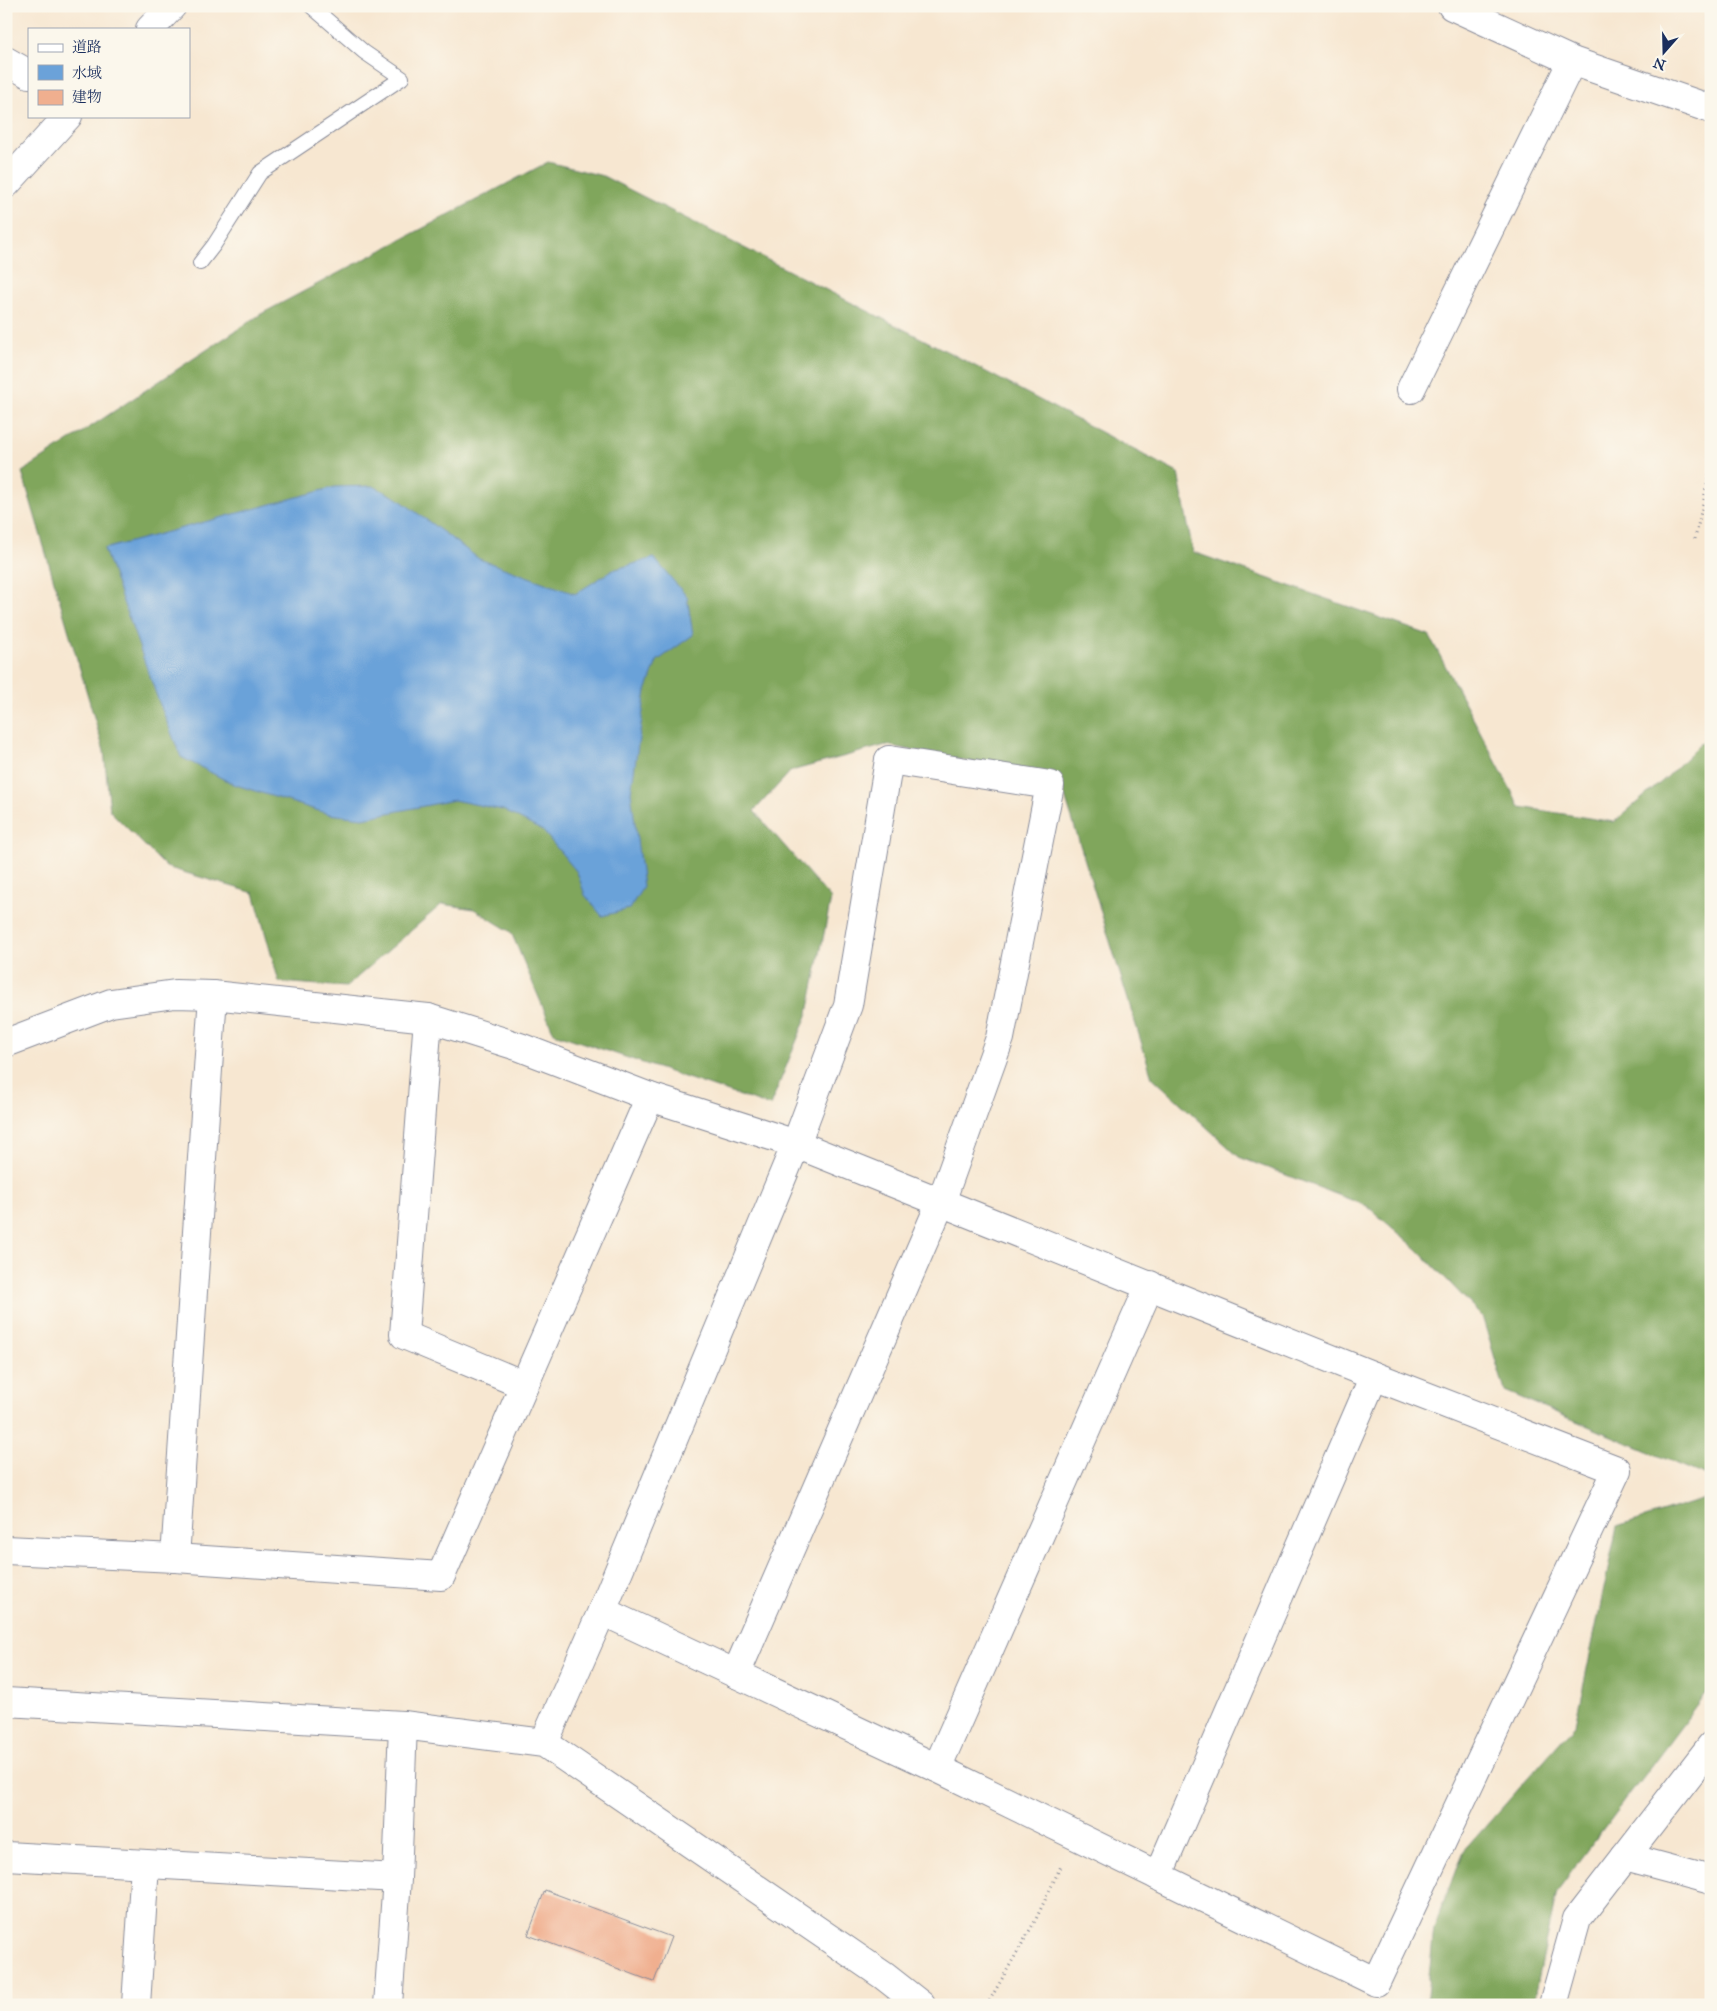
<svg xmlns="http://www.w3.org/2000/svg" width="1717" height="2011" font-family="'IM FELL Great Primer','Noto Serif JP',serif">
	<rect width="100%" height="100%" fill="#fbf7ec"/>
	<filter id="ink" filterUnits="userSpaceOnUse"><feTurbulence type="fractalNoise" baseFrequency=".02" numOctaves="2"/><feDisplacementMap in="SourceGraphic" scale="10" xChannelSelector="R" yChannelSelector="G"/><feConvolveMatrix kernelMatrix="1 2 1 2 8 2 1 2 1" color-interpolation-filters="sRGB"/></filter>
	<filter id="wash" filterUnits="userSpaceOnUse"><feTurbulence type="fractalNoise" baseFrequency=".0096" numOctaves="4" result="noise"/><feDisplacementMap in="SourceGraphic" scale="20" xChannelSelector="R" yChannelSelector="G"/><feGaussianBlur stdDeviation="1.12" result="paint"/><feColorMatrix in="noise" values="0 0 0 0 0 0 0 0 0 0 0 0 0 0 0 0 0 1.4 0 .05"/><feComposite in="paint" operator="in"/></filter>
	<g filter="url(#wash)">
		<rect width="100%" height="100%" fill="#f7e7d1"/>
		<g fill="#80a65c" stroke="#4e6a5d">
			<path d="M548,162L603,176L956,356L1178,473L1193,552L1429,635L1520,807L1614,822L1666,778L1711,733V1478L1505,1391L1482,1316L1417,1249L1367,1206L1239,1157L1152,1077L1060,780L886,745L791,771L754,811L831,899L808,1013L770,1106L554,1033L511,932L474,909L442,904L346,987L279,982L254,893L166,867L110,811L104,751L22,472L261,314Z"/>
			<path d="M1711,1497V1687L1557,1891L1533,2005H1426L1434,1929L1462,1853L1575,1725L1617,1527Z"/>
		</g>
		<path fill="#6ba2d9" stroke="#43689c" d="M373,486L397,498L479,559L575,594L613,570L654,558L687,597L693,635L657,661L646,691L631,792L643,887L629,909L602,916L585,895L577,872L543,831L503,810L454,800L363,818L329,814L233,784L181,757L159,702L104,549L335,487Z"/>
		<g id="blocks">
			<path fill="#f0af8f" d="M545,1890L671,1937L654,1982L528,1935Z"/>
		</g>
	</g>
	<g filter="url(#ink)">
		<use href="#blocks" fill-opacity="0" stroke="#898b98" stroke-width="1"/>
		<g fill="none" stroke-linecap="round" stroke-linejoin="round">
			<defs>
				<path id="service" d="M200,263L214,245L260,173L402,78L364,52L311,6"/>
				<g id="minor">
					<path d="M1452,6L1572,61L1711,109"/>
					<path d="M6,61L29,74"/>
					<path d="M1411,389L1572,61"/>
					<path d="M428,1018L404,1335L524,1385"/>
					<path d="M6,1043L111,1003L175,994L213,995L428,1018L520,1047L650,1097L796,1144L1374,1376L1617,1470L1376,1982L937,1768L602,1611"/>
					<path d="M6,1550L175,1558L441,1576L650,1097"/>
					<path d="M175,1558L213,995"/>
					<path d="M736,1674L941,1202L1000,1038L1050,785L889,760"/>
					<path d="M937,1768L1150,1285"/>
					<path d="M6,1856L397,1878"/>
					<path d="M1625,1857L1711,1880"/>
					<path d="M1158,1876L1374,1376"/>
					<path d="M136,2005L145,1864"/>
					<path d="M388,2005L397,1878L403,1725"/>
					<path d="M1553,2005L1577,1919L1711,1746"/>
				</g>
				<g id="tertiary">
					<path d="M6,1702L403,1725L544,1743L884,1976L921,2005"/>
					<path d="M544,1743L602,1611L796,1144L848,1005L889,760"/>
				</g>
				<g id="primary">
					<path d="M150,29L172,6"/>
					<path d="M6,184L68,116"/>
				</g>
			</defs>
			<use href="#service" stroke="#898b98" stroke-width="16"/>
			<use href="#minor" stroke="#898b98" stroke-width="30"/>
			<use href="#tertiary" stroke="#898b98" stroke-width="30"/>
			<use href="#primary" stroke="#898b98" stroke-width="30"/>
			<g stroke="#898b98" stroke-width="3" stroke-dasharray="1 4" stroke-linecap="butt">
				<path d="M1695,539L1711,466"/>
				<path d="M987,2005L1035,1921L1062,1864"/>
			</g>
			<use href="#service" stroke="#fff" stroke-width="14"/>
			<use href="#minor" stroke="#fff" stroke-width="28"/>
			<use href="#tertiary" stroke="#fff" stroke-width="28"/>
			<use href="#primary" stroke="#fff" stroke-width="28"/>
		</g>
	</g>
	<rect width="1717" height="2011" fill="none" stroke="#fbf7ec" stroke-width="25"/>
	<rect x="28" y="28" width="162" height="90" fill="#fbf7ec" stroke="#a1a7b3"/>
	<rect x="38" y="44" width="25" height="8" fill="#ffffff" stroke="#a1a7b3"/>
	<text x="72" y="52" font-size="15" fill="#1b2f5e">道路</text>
	<rect x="38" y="65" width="25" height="15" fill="#6ba2d9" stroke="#a1a7b3"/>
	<text x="72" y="78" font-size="15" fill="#1b2f5e">水域</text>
	<rect x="38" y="90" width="25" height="15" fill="#f0af8f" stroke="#a1a7b3"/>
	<text x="72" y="102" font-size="15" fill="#1b2f5e">建物</text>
	<g transform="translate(1664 52) rotate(200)" stroke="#fbf7ec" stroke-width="4" paint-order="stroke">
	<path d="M0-4L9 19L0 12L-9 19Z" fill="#1b2f5e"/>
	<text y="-8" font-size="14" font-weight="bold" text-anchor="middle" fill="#1b2f5e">N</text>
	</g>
</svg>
